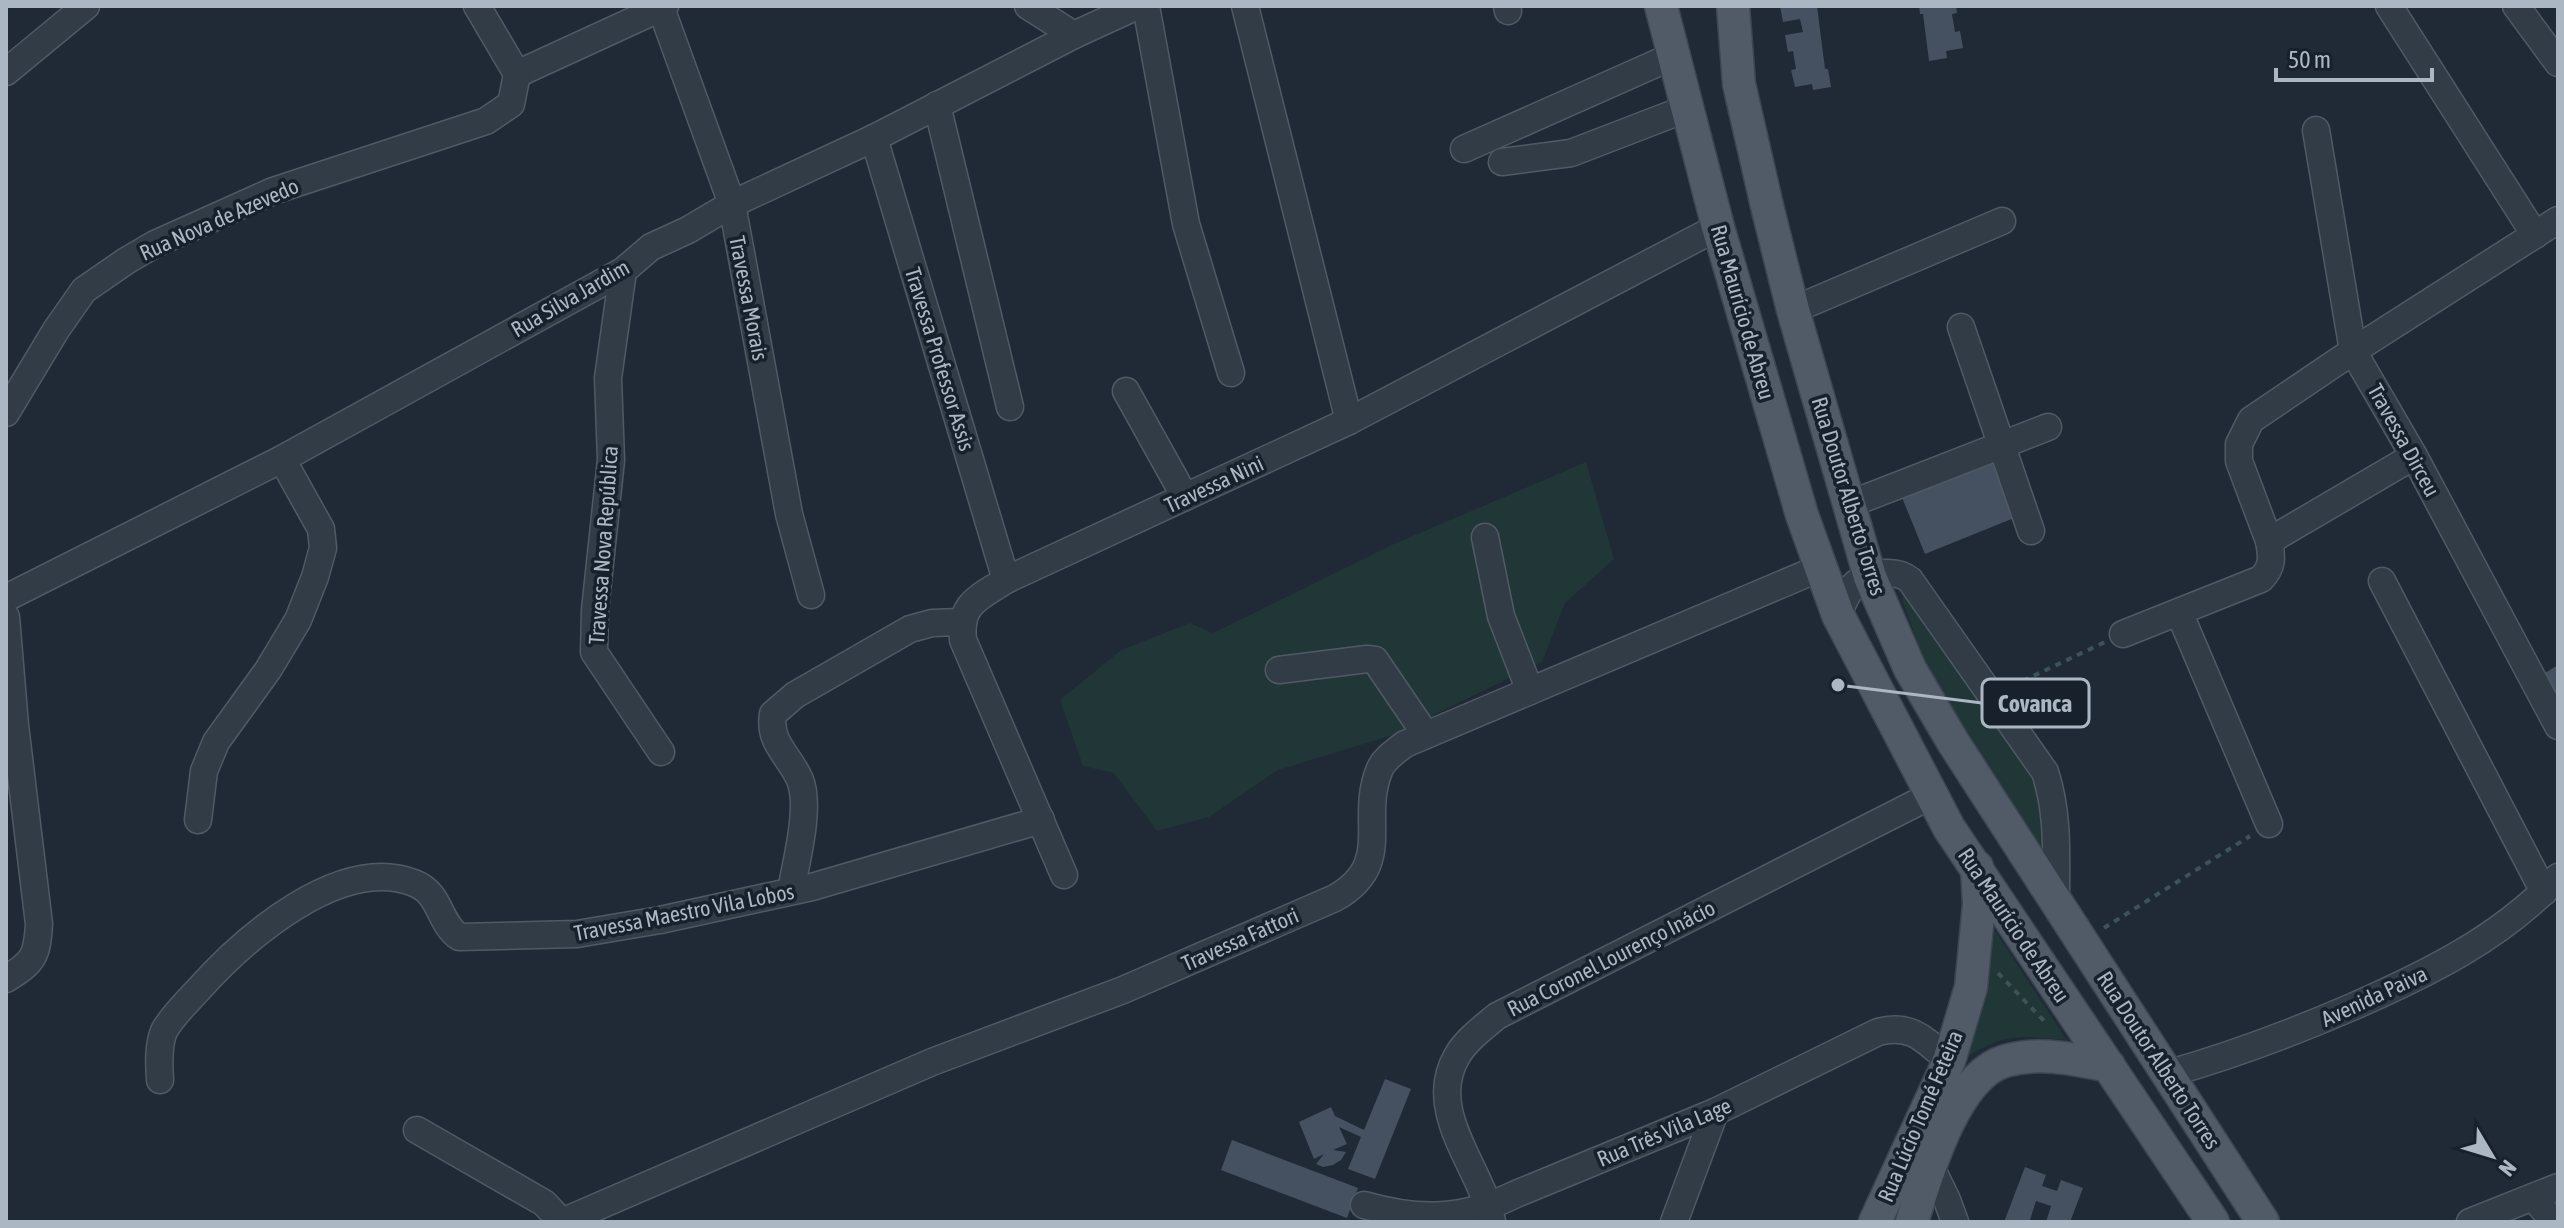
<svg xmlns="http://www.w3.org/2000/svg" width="2564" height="1228" font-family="'Asap Condensed',sans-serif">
	<rect width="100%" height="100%" fill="#1f2a36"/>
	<g fill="#213637">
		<path d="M1586,462L1614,559L1565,603L1542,662L1393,735L1278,770L1209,817L1157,831L1114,773L1083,766L1060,700L1121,650L1190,623L1213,633L1394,544Z"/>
		<path d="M1904,592L2036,779L2046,838L2040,845L2030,843L1926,666L1902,600Z"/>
		<path d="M1990,923L2067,1040C2019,1036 2004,1032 1962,1060Z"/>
	</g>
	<g fill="#455160">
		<path d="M1780,6H1817L1825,69H1828L1831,87L1813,90L1812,84L1795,87L1791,70L1796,69L1793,51L1788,52L1785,35L1803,32L1800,19L1783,22Z"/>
		<path d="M1919,6H1956L1957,13L1952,14L1955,32L1960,31L1963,48L1946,51L1947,58L1929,61L1923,14H1920Z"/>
		<path d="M1991,459L2014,518L1925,554L1901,495Z"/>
		<path d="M2558,665V717L2537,678Z"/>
		<path d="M1385,1079L1411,1089L1375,1179L1348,1169L1361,1137L1339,1127L1347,1144L1333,1150L1346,1152L1341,1160L1333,1165L1323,1167L1316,1164L1324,1154L1314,1159L1299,1122L1331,1107L1335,1116L1364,1130Z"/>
		<path d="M1232,1140L1358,1188L1347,1218L1221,1170Z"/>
		<path d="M2025,1167L2046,1175L2042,1186L2057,1191L2061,1180L2083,1188L2070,1222H2046L2051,1206L2036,1201L2030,1220L2035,1222H2004Z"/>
	</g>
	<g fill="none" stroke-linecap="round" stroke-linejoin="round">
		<defs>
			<g id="minor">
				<path d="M477,6L517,74"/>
				<path d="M1028,6L1074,35"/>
				<path d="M1146,6L1186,224L1231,373"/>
				<path d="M1245,6L1349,421"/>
				<path d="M1507,6L1508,11"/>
				<path d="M2389,6L2535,235"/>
				<path d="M2516,6L2558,63"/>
				<path d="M661,8L732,204L789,514L811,595"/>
				<path d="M6,72L86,6"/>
				<path d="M517,74L665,6"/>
				<path d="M937,105L1010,407"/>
				<path d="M2316,130L2353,351L2414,456L2558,726"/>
				<path d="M874,138L1006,580"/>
				<path d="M1464,149L1673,56"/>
				<path d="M1502,162L1571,153L1688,108"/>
				<path d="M623,271L608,378L611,460L595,610L594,652L661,752"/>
				<path d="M1793,310L2002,221"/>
				<path d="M1961,327L2031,531"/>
				<path d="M1126,391L1185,497"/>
				<path d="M6,413L56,330L84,290L126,261L155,244L273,191L486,121L511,104L517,74"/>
				<path d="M1850,504L2048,427"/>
				<path d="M1485,537L1501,616L1530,691"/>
				<path d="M2269,541L2414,456"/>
				<path d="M2382,581L2544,892"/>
				<path d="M6,598L282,459L623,271L651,247L688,230L732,204L874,138L1074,35L1137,6"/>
				<path d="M2179,612L2269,824"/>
				<path d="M1838,615C1843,603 1848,588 1859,581C1874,572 1897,569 1910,580L2045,772C2059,814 2056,858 2056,903"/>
				<path d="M6,617L15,725L39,924C37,956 34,962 6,979"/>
				<path d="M2123,634L2261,579C2273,567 2272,557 2269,541L2239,461V444L2251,420L2353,351L2558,220"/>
				<path d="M1279,670L1367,659L1375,660L1426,735"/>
				<path d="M198,820L204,771L216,742L268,670L298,620L315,577L323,548L321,529L282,459"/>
				<path d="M1064,875L963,640C959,603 979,598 1006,580L1349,421L1718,227"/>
				<path d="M791,891C796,862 811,807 800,780C790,756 768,743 773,714L795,695L910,629L932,623L961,622"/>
				<path d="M2167,1074C2230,1056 2292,1033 2352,1007C2427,974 2501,938 2558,877"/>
				<path d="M160,1080C159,1065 158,1045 164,1031C172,1016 188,1001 199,989C244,939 340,854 414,883C441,893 438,922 459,937L577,934L660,920L812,887L1041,820"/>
				<path d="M417,1130L544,1203L562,1222"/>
				<path d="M1930,1165L1947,1200L1955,1222"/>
				<path d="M2533,1197L2554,1222"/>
				<path d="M1364,1205C1420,1221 1464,1220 1516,1194L1715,1112L1878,1032C1912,1023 1925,1040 1949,1061"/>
				<path d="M562,1222L932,1062L1123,990L1335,898C1395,864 1359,821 1379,771C1383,759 1396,751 1405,744L1820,568"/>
				<path d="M1492,1222C1483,1169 1424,1112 1457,1056C1466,1040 1484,1027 1497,1016L1932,795"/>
				<path d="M1674,1222L1715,1112"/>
				<path d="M2470,1222L2558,1187"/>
			</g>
			<g id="major">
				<path d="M1661,6L1718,227L1802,515L1838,615L1949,828L2213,1222"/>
				<path d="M1733,6L1739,84L1767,206L1793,310L1870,577L1910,669L1953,742L2263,1222"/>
				<path d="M1875,1222L1949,1061L1971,987L1979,904L1977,867"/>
				<path d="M1912,1222C1926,1177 1954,1076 2005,1061C2040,1051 2074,1059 2109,1066"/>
			</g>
		</defs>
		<use href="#minor" stroke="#505a65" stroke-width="29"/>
		<use href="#major" stroke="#3c4550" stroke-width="35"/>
		<g stroke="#3e5355" stroke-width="4" stroke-dasharray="6 6" stroke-linecap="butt">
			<path d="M2012,686L2105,642"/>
			<path d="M2104,928L2250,836"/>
			<path d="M1998,973L2047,1024"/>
		</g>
		<use href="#minor" stroke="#323c47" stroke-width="26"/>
		<use href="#major" stroke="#505b67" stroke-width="32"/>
	</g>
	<g text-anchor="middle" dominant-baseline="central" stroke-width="7" stroke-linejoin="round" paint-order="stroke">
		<g font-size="22" fill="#acb7c4" stroke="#18212b">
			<text transform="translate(219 219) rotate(-24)">Rua Nova de Azevedo</text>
			<text transform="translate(570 298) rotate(-30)">Rua Silva Jardim</text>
			<text transform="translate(749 298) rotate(79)">Travessa Morais</text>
			<text transform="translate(1743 312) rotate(74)">Rua Maurício de Abreu</text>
			<text transform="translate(940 359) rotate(73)">Travessa Professor Assis</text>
			<text transform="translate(2404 440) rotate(61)">Travessa Dirceu</text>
			<text transform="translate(1214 484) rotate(-25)">Travessa Nini</text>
			<text transform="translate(1849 496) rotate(73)">Rua Doutor Alberto Torres</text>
			<text transform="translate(603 545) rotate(-86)">Travessa Nova República</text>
			<text transform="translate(684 912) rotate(-11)">Travessa Maestro Vila Lobos</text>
			<text transform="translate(2014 925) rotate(56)">Rua Maurício de Abreu</text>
			<text transform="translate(1240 939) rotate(-24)">Travessa Fattori</text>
			<text transform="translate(1611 958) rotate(-27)">Rua Coronel Lourenço Inácio</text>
			<text transform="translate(2374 996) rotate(-25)">Avenida Paiva</text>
			<text transform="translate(2159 1060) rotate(57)">Rua Doutor Alberto Torres</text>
			<text transform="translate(1920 1116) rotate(-67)">Rua Lúcio Tomé Feteira</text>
			<text transform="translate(1664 1132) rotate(-23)">Rua Três Vila Lage</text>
		</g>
	</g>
	<path fill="none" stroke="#acb7c4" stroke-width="3" d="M1838 685L1982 703"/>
	<circle fill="#acb7c4" stroke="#18212b" stroke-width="3" cx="1838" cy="685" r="8"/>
	<rect fill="#18212b" stroke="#acb7c4" stroke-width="3" x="1982" y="679" width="107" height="48" rx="8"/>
	<g font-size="24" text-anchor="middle" font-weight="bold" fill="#acb7c4">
		<text x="2035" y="712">Covanca</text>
	</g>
	<rect width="2564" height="1228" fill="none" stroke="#acb7c4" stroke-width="16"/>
	<g transform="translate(2492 1156) rotate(128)" stroke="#18212b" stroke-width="6" paint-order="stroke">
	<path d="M0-6L14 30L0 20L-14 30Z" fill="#acb7c4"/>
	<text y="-12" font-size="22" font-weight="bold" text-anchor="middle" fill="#acb7c4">N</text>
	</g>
	<path d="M2276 68v12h156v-12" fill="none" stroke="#acb7c4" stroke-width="4"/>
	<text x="2288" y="68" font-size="24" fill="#acb7c4" stroke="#18212b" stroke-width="6" paint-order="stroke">50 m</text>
</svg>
